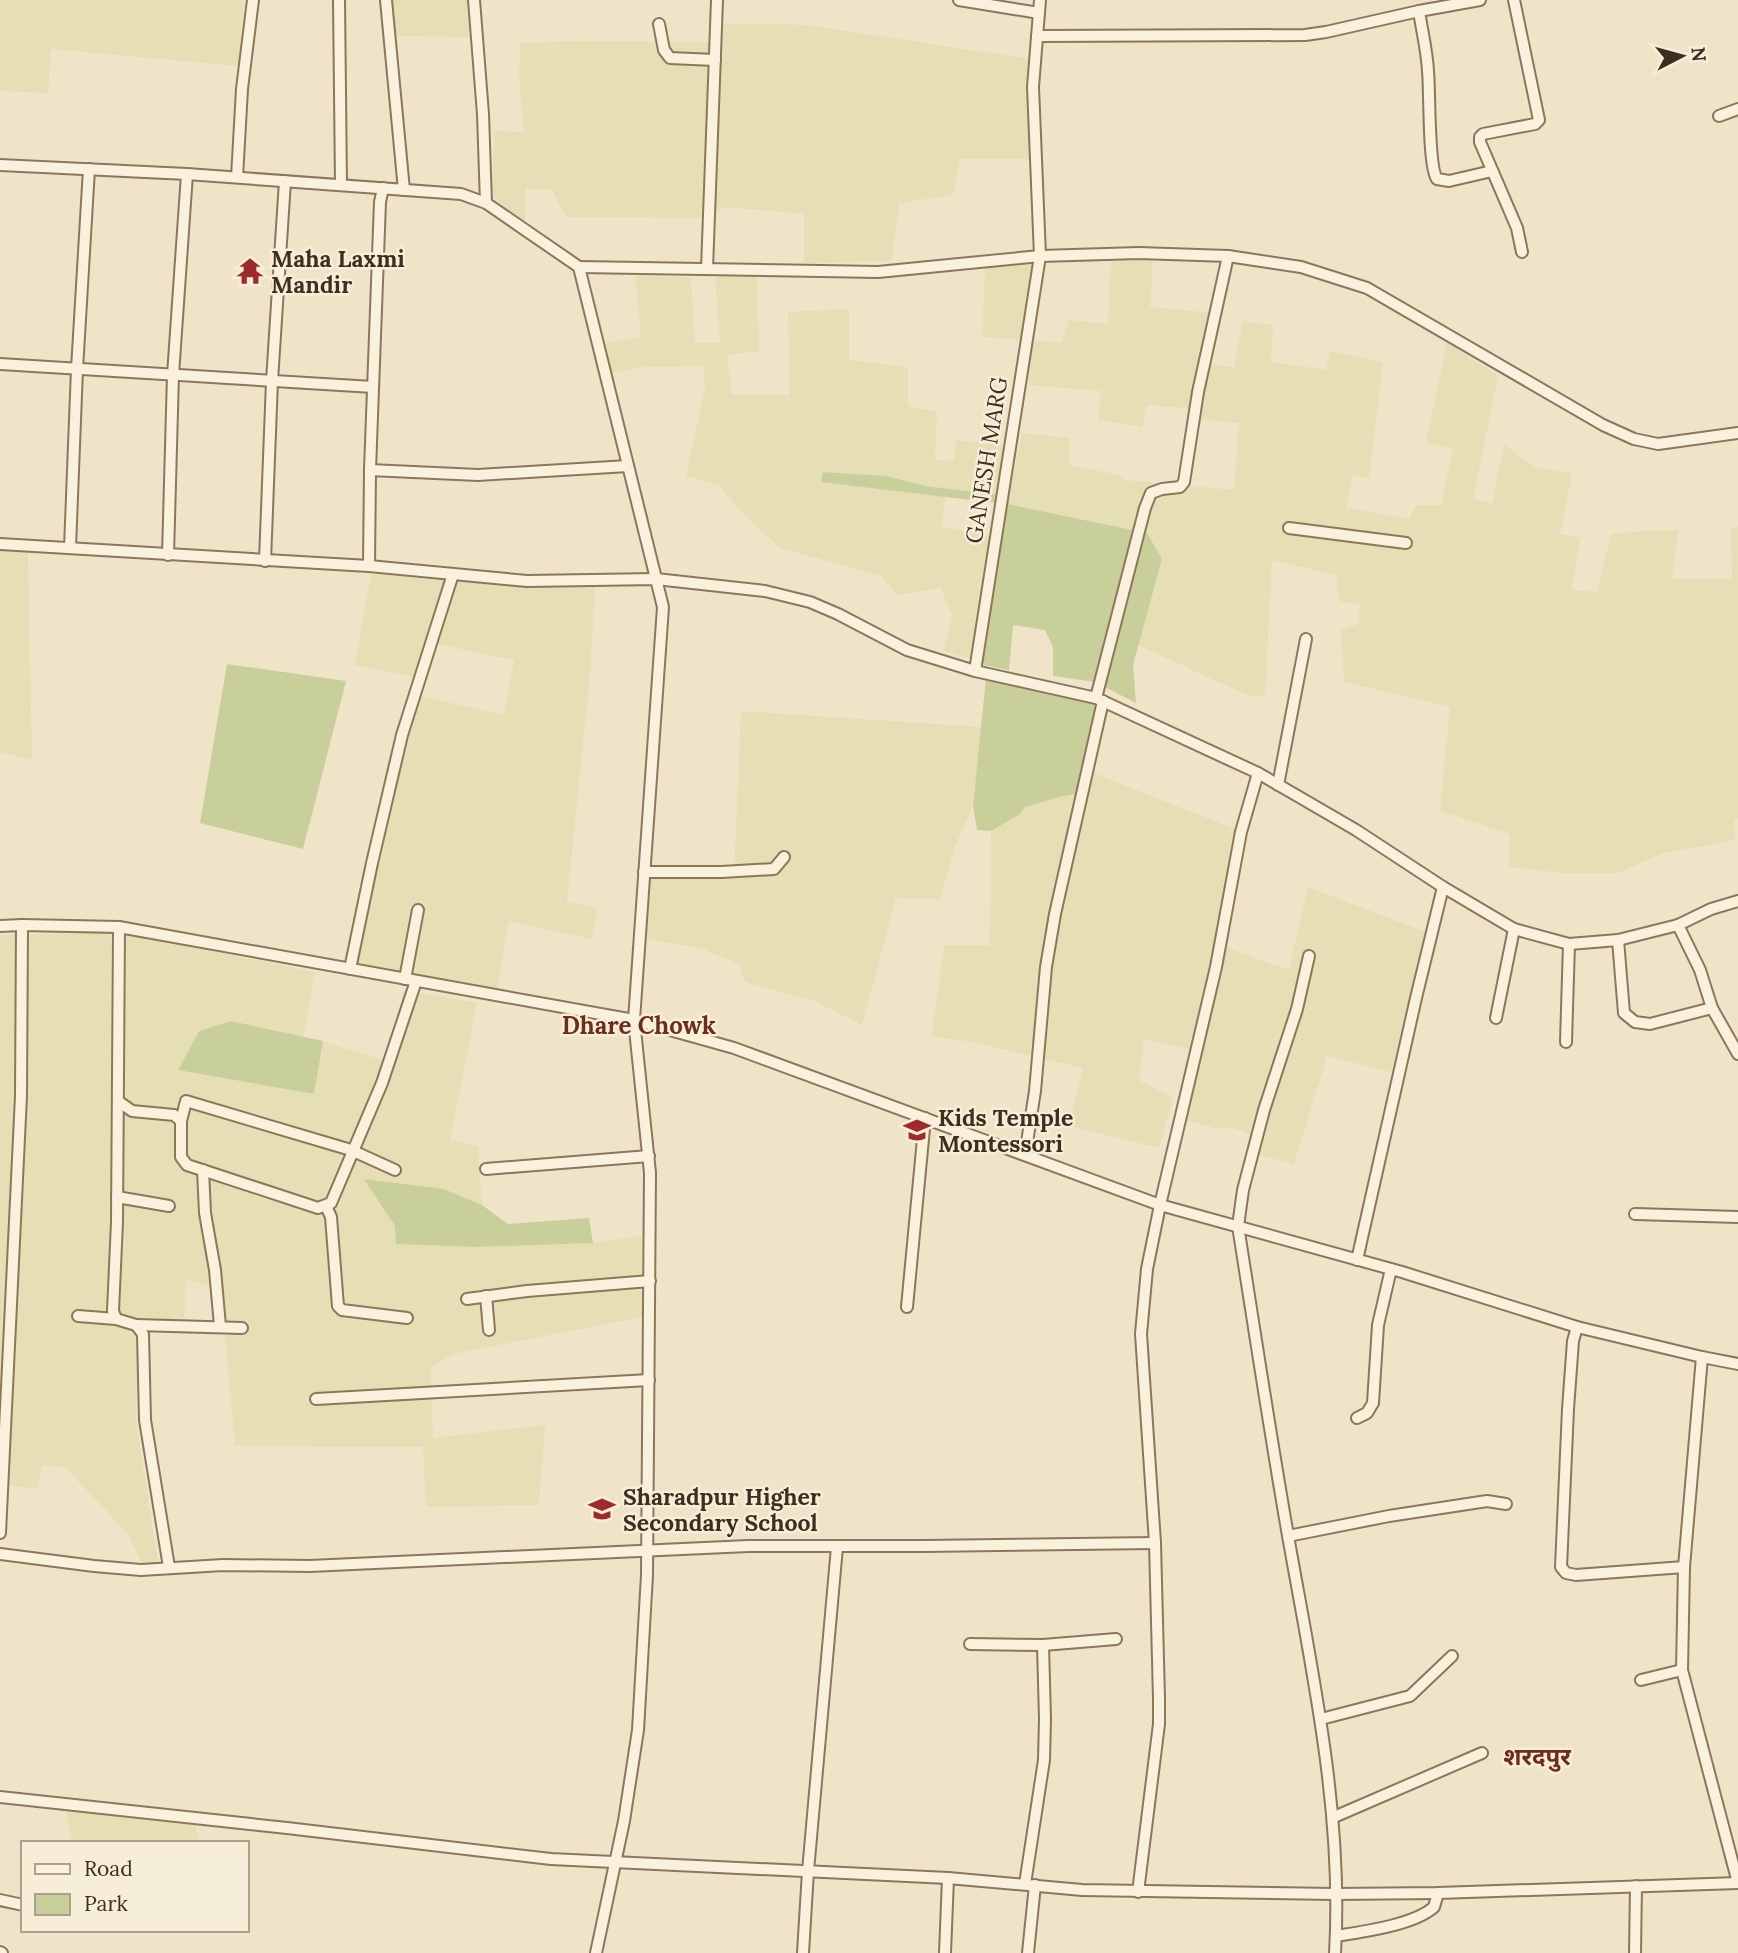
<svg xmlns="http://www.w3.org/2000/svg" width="1738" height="1953" font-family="Lora,'Noto Sans Devanagari',serif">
	<rect width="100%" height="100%" fill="#f0e4c8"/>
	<g fill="#e6deb5">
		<path d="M0,0H244L238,66L51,49L48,93L0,91Z"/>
		<path d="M386,0H468L472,37L388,36Z"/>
		<path d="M712,23L807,25L1029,59V159H960L953,195L899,203L892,261L804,263V214L726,207L699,218L566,217L552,190L526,189L525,223L496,200L493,192L494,131L524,132L519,75L520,43L573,41L710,42Z"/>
		<path d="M1111,261H1153L1150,307L1213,313L1208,364L1234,367L1243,321L1273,325L1271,362L1326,370L1330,351L1383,362L1369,479L1352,475L1346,508L1409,519L1416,505H1441L1453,449L1426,442L1447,343L1498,376L1473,500L1492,503L1504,444L1534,467L1572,474L1560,534L1580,538L1572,590L1597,592L1611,534L1643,531L1678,530L1672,579L1732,578L1731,530L1738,526V819L1734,820L1735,840L1664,853L1617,873H1564L1509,867V834L1440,811L1450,707L1344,682L1341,630L1358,624L1360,604L1339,601L1336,575L1272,560L1265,697L1247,695L1138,645L1162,559L1147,533L1007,504L1022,433L1070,438L1069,465L1119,475L1125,480L1234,490L1239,423L1197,419L1198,409L1147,405L1142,427L1098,420L1101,391L1028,385L1032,340L1062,343L1069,320L1108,324Z"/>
		<path d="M1031,262L1033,266L1022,340L982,337L985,268Z"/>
		<path d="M635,276L691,277L695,343H720L715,277H757L759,351L727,355L732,394L790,395L788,312L849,309V360L908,367V406L937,412L935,460L954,461L956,440L1006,446L998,495L926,486L886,476L823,472L821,481L946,496L941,526L990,536L971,659L944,651L952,616L941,588L897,595L881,576L780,548L740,511L719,485L686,476L705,387L703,366L644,367L610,373L602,344L641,337Z"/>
		<path d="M0,549L28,551L32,760L0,752Z"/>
		<path d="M371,574L524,587L595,586L590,675L567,902L598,908L592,939L508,921L497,994L345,966L365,865L411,694L504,715L514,660L427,642L416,677L355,665Z"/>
		<path d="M741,711L981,727L973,806L956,844L940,899L896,898L862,1025L814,1001L745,982L739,964L703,949L643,938L646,874L734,875Z"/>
		<path d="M1091,772L1240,831L1222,946L1289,970L1308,887L1425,932L1391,1072L1327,1056L1294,1164L1255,1154L1257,1137L1231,1127L1218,1129L1186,1120L1202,1052L1144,1039L1139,1080L1173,1098L1159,1148L1069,1126L1083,1068L973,1042L932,1036L944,945H990L991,831L1019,815L1025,807L1063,796L1085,792Z"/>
		<path d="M111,933L110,1321L138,1329L136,1421L158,1562H141L128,1534L65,1467L42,1465L37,1489L0,1484V935Z"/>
		<path d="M126,936H136L315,972L303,1037L231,1021L199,1031L179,1070L314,1094L323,1041L385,1061L404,990L477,1003L450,1140L478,1146L482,1205L444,1189L365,1179L395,1226L396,1244L475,1247L593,1243L642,1236V1317L453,1354L431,1368L433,1438L545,1425L539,1505L426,1507L423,1447L235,1446L221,1290L186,1279L184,1328H149L136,1318L122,1315L118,1308L124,1120Z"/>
		<path d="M66,1808L194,1822L200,1843H72Z"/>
	</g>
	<g fill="#c9cf9b">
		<path d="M823,472L886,476L926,486L998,495L996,503L821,482Z"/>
		<path d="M1007,504L1147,533L1162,559L1133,665L1136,703L1095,682L1053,676V647L1045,630L1013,625L1009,670L984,665L980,657Z"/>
		<path d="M227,664L346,681L303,849L200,823Z"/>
		<path d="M986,678L1110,704L1086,792L1063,796L1025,807L1019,815L991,831L977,830L973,806Z"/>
		<path d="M231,1021L323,1041L314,1094L178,1070L199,1031Z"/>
		<path d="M364,1179L444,1189L482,1205L508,1224L589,1218L593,1243L475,1247L396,1244L395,1226Z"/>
	</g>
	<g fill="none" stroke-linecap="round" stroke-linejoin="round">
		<defs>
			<g id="street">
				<path d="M339,0L341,185"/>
				<path d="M386,0L404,190"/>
				<path d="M474,0L483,114L486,203"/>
				<path d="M959,0L1039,13"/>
				<path d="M1514,0L1539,120L1535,124L1483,134L1480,137V142L1517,228L1522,252"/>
				<path d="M1419,11C1422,31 1427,51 1428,71C1430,91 1428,167 1437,179L1449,181L1492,171"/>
				<path d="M659,24L664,50L670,58L715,60"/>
				<path d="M1037,36L1305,35L1326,32L1419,11L1480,0"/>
				<path d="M1719,116L1738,109"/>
				<path d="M0,165L187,174L461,194L486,203L579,267L663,607L634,1020L650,1173L647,1575L638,1730L624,1821L596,1953"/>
				<path d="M237,177L242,89L253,0"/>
				<path d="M579,267L878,272L1040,256L1139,253L1228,256L1301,267L1367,288L1603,425L1634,439L1658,444L1738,433"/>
				<path d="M707,269L717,0"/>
				<path d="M0,364L373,387"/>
				<path d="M370,470L478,475L628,466"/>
				<path d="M1289,528L1406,543"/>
				<path d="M0,544L369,566L527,581L656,579L765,591L810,602L838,614L907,650L975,671L1096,698L1258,773L1356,830L1443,887"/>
				<path d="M70,548L77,369L89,169"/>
				<path d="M168,555L173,375L187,174"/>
				<path d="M265,561L272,381L285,181"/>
				<path d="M369,566L370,470L380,202L383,188"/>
				<path d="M975,671L1040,256L1033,87L1040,0"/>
				<path d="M1096,698L1145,508L1151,493L1162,489L1180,487L1184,482L1198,392L1228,256"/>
				<path d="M1278,785L1306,639"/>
				<path d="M644,872H721L774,869L784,857"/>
				<path d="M1678,925L1700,970L1712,1008L1738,1054"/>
				<path d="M0,926L22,925L119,927L634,1020L734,1048L1160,1205L1402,1272L1577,1327L1702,1357L1738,1364"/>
				<path d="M1618,940L1624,1013L1635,1022L1650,1024L1712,1008"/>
				<path d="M1309,956L1297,1009L1264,1110L1243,1190L1238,1226C1255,1333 1271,1440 1290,1547C1314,1681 1343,1816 1335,1953"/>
				<path d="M350,969L372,863L402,735L453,574"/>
				<path d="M405,979L418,910"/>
				<path d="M1496,1018L1514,929"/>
				<path d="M1566,1042L1569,944"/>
				<path d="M118,1101L132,1111L174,1115L181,1121V1157L187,1165L318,1208L331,1203L382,1083L416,981"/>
				<path d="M181,1121L186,1101L351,1150L395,1170"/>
				<path d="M1025,1155L1035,1091L1046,967L1055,914L1103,701"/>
				<path d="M486,1169L649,1156"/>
				<path d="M203,1170L205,1213L215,1270L220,1326"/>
				<path d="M117,1197L169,1206"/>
				<path d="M326,1206L331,1217L338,1306L342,1310L407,1318"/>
				<path d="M1635,1214L1738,1217"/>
				<path d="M1357,1260L1416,998L1443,887L1514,929L1569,944L1618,940L1678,925L1711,909L1738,901"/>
				<path d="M486,1296L489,1330"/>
				<path d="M467,1299L527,1291L650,1281"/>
				<path d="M907,1307L925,1118"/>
				<path d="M78,1316L116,1319L136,1325L143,1334L145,1420L169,1567"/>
				<path d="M116,1319L113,1311L117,1222L119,927"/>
				<path d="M136,1325L242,1328"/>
				<path d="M1577,1327L1573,1341L1568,1409L1561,1567L1566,1573L1576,1575L1684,1567"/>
				<path d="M1702,1357L1684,1567L1682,1670L1738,1883"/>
				<path d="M316,1399L649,1380"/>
				<path d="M1357,1418L1367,1413L1373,1403L1378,1325L1391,1269"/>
				<path d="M0,1533L21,1096L22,925"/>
				<path d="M1288,1536L1389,1516L1487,1501L1506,1504"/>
				<path d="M0,1554L94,1566L141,1570L223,1565L310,1566L748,1546H925L1155,1543"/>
				<path d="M970,1644L1043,1645L1116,1639"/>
				<path d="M1641,1680L1682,1670"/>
				<path d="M1321,1719L1410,1696L1452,1656"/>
				<path d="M0,1797L287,1828L551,1859L948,1878L1082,1890L1335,1894L1438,1893L1738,1883"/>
				<path d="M1334,1817L1482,1753"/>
				<path d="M1025,1884L1044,1760L1045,1719L1043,1645"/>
				<path d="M1138,1892L1159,1724V1699L1155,1543L1141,1334L1147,1269L1160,1205L1216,967L1241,832L1258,773"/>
				<path d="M0,1900L23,1905"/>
				<path d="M1336,1936C1362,1932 1414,1925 1434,1907L1438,1893"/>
				<path d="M0,1952L2,1953"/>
				<path d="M803,1953L808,1871L837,1547"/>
				<path d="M945,1953L948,1878"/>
				<path d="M1028,1953L1035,1885"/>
				<path d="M1635,1953L1636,1886"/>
			</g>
		</defs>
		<use href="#street" stroke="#8d765c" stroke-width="14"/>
		<use href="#street" stroke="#faf1dc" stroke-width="10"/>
	</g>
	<defs>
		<symbol id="temple-bare" viewBox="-9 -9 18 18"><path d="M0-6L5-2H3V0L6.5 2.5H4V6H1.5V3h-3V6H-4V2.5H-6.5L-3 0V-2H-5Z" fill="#9e2a2b" stroke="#f7eed8" stroke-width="2.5" paint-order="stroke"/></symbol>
		<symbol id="school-bare" viewBox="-9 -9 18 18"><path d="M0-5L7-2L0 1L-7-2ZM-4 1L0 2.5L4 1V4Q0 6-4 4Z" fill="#9e2a2b" stroke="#f7eed8" stroke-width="2.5" paint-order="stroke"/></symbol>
	</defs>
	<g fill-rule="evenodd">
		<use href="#temple-bare" x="231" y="252" width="38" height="38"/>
		<use href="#school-bare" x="898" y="1111" width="38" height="38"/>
		<use href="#school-bare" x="583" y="1490" width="38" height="38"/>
	</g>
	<g text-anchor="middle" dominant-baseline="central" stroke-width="5" stroke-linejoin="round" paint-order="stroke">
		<g font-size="23" font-weight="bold" fill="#3d2e20" stroke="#f7eed8" text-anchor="start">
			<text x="271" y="258">Maha Laxmi<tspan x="271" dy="26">Mandir</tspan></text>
			<text x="938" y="1117">Kids Temple<tspan x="938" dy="26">Montessori</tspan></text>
			<text x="623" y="1496">Sharadpur Higher<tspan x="623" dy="26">Secondary School</tspan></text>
		</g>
		<g font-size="23" fill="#3d2e20" stroke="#f7eed8">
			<text transform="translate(986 460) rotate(-81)">GANESH MARG</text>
		</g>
		<g font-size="24" font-weight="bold" fill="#6b2e1e" stroke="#f7eed8">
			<text x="639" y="1025">Dhare Chowk</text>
			<text x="1537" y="1756">शरदपुर</text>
		</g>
	</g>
	<rect x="21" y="1841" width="228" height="91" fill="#f7eed8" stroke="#ada18e" stroke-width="2"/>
	<rect x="35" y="1864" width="35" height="10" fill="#faf1dc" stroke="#ada18e" stroke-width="2"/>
	<text x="84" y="1876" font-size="21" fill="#3d2e20">Road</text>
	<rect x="35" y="1894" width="35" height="21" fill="#c9cf9b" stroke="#ada18e" stroke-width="2"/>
	<text x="84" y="1911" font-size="21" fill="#3d2e20">Park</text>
	<g transform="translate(1682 56) rotate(84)" stroke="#f7eed8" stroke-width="5" paint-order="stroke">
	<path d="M0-5L12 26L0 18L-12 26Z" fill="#3d2e20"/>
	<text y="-10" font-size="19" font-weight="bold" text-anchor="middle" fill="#3d2e20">N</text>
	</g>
</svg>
